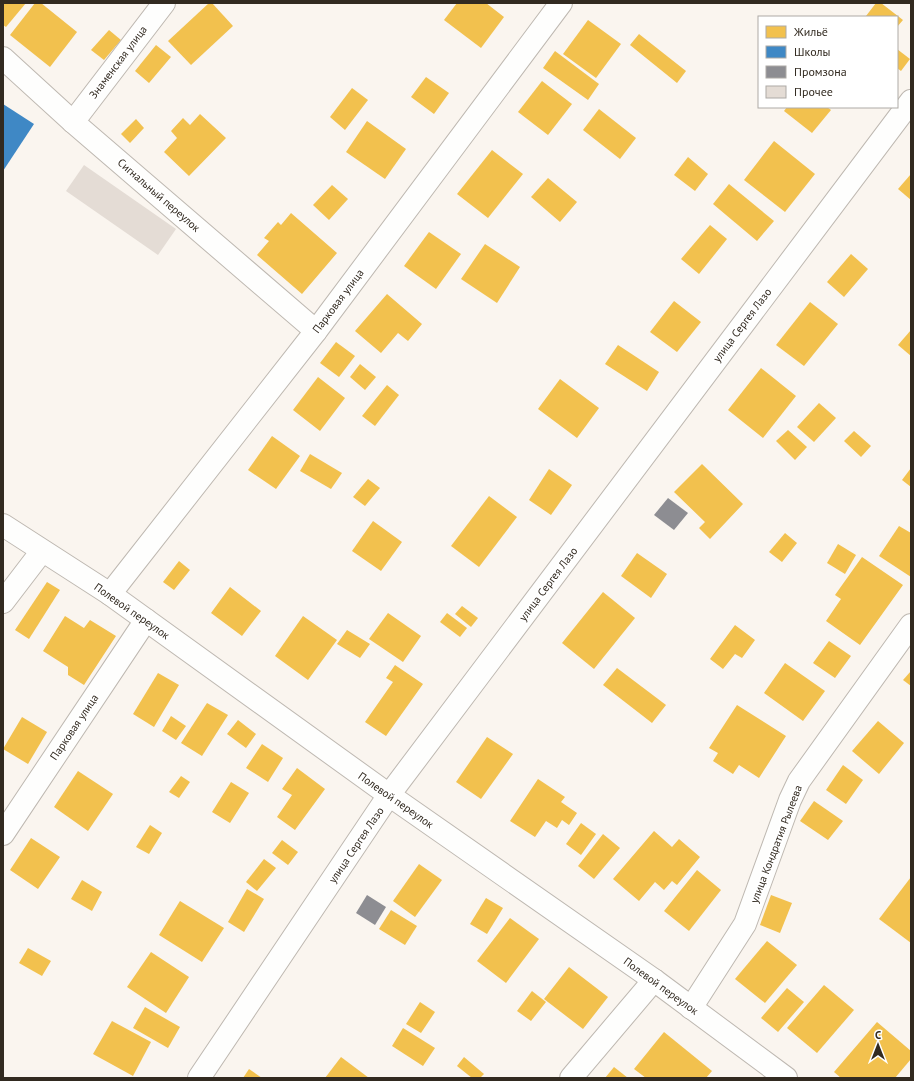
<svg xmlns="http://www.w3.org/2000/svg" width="914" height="1081" font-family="'PT Sans',sans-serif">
	<rect width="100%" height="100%" fill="#faf5ef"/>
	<g fill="#f2c14e">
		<path d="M3,3H26L6,27L3,25Z"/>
		<path d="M35,3H41L77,32L50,67L10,35Z"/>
		<path d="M209,3H212L233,26L191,65L168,41Z"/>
		<path d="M457,3H486L504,17L481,48L444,20Z"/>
		<path d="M876,3H881L903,20L897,27V17L866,16Z"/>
		<path d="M588,20L621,44L596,78L563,54Z"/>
		<path d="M109,30L121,40L104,60L91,50Z"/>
		<path d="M639,34L686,71L677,83L630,45Z"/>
		<path d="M156,45L171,57L149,83L135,71Z"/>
		<path d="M897,49L910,59L901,71L897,68Z"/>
		<path d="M555,51L599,84L588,100L543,68Z"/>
		<path d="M426,77L449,93L434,114L411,97Z"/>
		<path d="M542,81L572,104L548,135L518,112Z"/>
		<path d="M352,88L368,100L345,130L330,117Z"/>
		<path d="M787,107H827L831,110L812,133L784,111Z"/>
		<path d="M599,109L636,138L620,159L583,130Z"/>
		<path d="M200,114L226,138L189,176L164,152L177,138L171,131L183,118L190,125Z"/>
		<path d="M136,119L144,128L130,143L121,134Z"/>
		<path d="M367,121L406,149L385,179L346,152Z"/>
		<path d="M774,141L815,174L785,212L744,180Z"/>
		<path d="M492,150L523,174L488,218L457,194Z"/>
		<path d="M688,157L708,174L695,191L674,175Z"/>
		<path d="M911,174V200L898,189Z"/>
		<path d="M548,178L577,202L560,222L531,197Z"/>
		<path d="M729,184L774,221L757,241L713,204Z"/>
		<path d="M332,185L348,199L329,220L313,205Z"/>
		<path d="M291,213L337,253L302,294L257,255L269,241L264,238L278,222L281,225Z"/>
		<path d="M710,225L727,239L699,274L681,259Z"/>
		<path d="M429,232L461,254L436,289L404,266Z"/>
		<path d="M485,244L520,267L497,303L461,279Z"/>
		<path d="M851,254L868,269L844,297L827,282Z"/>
		<path d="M387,294L422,324L408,341L398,333L381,353L355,331Z"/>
		<path d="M674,301L701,322L677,352L650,332Z"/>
		<path d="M810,302L838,324L804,366L776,345Z"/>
		<path d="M911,330V356L898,345Z"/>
		<path d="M336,342L355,356L339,377L320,363Z"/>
		<path d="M618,345L659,372L647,391L605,364Z"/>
		<path d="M360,364L376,377L365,390L350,377Z"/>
		<path d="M761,368L796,396L763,438L728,410Z"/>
		<path d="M318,377L345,398L320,431L293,410Z"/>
		<path d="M560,379L599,408L577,438L538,409Z"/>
		<path d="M387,385L399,395L375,426L362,416Z"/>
		<path d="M819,403L836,418L814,442L797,427Z"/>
		<path d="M788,430L807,447L795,460L776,441Z"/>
		<path d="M854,431L871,446L861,457L844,441Z"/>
		<path d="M272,436L300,456L276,489L248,470Z"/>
		<path d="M310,454L342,473L331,489L300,471Z"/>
		<path d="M702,464L743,504L710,539L699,528L705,522L674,492Z"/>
		<path d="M911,468V487L902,480Z"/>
		<path d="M549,469L572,485L551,515L529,500Z"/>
		<path d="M368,479L380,488L365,506L353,497Z"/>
		<path d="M489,496L517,517L479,567L451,546Z"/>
		<path d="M373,521L402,542L381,571L352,551Z"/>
		<path d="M899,526L911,533V577L879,556Z"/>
		<path d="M785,533L797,543L782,562L769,552Z"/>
		<path d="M838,544L856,555L845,574L827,563Z"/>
		<path d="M637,553L667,574L651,598L621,576Z"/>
		<path d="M862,557L903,585L860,645L826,621L841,599L835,595Z"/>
		<path d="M179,561L190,570L174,590L163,582Z"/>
		<path d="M47,582L60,590L29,639L15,630Z"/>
		<path d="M230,587L261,611L242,636L211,613Z"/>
		<path d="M603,592L635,618L594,669L562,643Z"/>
		<path d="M462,606L478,618L471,627L455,614Z"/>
		<path d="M388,613L421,636L403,662L369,639Z"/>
		<path d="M447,613L467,628L460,637L440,622Z"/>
		<path d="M65,616L84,628L90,620L116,636L84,685L68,675V667L43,651Z"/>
		<path d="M303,616L337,640L308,680L275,656Z"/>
		<path d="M735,625L755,640L742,658L735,654L723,669L710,659Z"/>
		<path d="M347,630L370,644L360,658L337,644Z"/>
		<path d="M829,641L851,656L835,678L813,663Z"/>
		<path d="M785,663L825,691L803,721L764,693Z"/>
		<path d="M395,665L423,684L386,736L365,722L393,682L386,678Z"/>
		<path d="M617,668L666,705L652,723L603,685Z"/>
		<path d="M911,671V686L903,680Z"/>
		<path d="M158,673L179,685L154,727L133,714Z"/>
		<path d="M207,703L228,715L202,756L181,743Z"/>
		<path d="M737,705L786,736L759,778L739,765L733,774L713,761L718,753L709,748Z"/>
		<path d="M171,716L186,726L176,740L162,731Z"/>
		<path d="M22,717L47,732L28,764L3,749Z"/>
		<path d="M238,720L256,734L246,748L227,734Z"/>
		<path d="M878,721L904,743L879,774L852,751Z"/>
		<path d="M487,737L513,754L481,799L456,782Z"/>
		<path d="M262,744L283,758L268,782L246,768Z"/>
		<path d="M843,765L863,780L846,804L826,790Z"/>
		<path d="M297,768L325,789L295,830L277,817L292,795L282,789Z"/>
		<path d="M78,771L113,794L88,831L54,807Z"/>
		<path d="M181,776L190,782L179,798L169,792Z"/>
		<path d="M538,779L565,797L561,802L577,813L569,825L562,820L557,828L546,821L535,837L510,821Z"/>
		<path d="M231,782L249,793L230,823L212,812Z"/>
		<path d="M814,801L843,821L828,840L800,821Z"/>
		<path d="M581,823L596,834L581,855L566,844Z"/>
		<path d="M150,825L162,833L149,854L136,847Z"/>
		<path d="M654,831L672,847L679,839L700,857L677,885L672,881L664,890L655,882L639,901L613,879Z"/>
		<path d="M603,834L620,848L594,879L578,866Z"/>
		<path d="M31,838L60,857L38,889L10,870Z"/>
		<path d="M282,840L298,852L288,865L272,853Z"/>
		<path d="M264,859L276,868L257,891L246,882Z"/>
		<path d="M419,864L442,880L415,917L393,901Z"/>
		<path d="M697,870L721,890L689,931L664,911Z"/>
		<path d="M911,877V943L879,919Z"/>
		<path d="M82,880L102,892L92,911L71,899Z"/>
		<path d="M247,889L264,899L244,932L228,922Z"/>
		<path d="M771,895L792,903L780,933L760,925Z"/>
		<path d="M486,898L503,908L487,934L470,924Z"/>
		<path d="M180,901L224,928L202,962L159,935Z"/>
		<path d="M391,910L417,926L405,945L379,929Z"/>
		<path d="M510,918L539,939L506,983L477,961Z"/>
		<path d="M767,941L797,965L765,1003L735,979Z"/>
		<path d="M28,948L51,961L42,976L19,963Z"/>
		<path d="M151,952L189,977L166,1013L127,987Z"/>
		<path d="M569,967L608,997L583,1029L544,999Z"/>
		<path d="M824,985L854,1010L817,1053L787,1028Z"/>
		<path d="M787,988L804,1002L778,1032L761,1018Z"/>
		<path d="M532,991L546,1002L531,1021L517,1011Z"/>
		<path d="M420,1002L435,1012L421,1033L406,1024Z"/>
		<path d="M145,1007L180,1027L168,1048L133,1028Z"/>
		<path d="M112,1021L151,1042L133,1076L93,1054Z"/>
		<path d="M877,1022L911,1051V1059L895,1078H841L834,1072Z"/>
		<path d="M403,1028L435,1048L423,1066L392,1046Z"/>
		<path d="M664,1032L712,1071L706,1078H646L634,1069Z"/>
		<path d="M341,1057L369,1078H325Z"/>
		<path d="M464,1057L484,1074L480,1078H472L457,1066Z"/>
		<path d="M614,1067L628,1078H605Z"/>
		<path d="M249,1069L262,1078H243Z"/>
	</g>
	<path fill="#3f88c5" d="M3,104L34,124L3,171Z"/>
	<g fill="#8d8d92">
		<path d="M668,498L688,513L674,530L654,515Z"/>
		<path d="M367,895L386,907L375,925L356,913Z"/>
	</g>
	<path fill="#e4dcd5" d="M84,165L176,229L158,255L66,191Z"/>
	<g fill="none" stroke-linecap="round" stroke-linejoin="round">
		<defs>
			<g id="minor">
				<path d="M3,58L73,122L316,331"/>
				<path d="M73,122L164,3"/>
				<path d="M3,525L110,594L389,795L654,980L786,1078"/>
				<path d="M110,594L316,331L561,3"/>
				<path d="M3,602L42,551"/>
				<path d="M3,834L146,620"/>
				<path d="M691,1008L745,924L790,800L799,781L911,625"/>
				<path d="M199,1078L389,795L911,101"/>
				<path d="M571,1078L654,980"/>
			</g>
		</defs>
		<use href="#minor" stroke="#beb8b1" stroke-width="24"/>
		<use href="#minor" stroke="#fefefd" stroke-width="22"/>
	</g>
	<g text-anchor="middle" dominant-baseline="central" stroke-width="4" stroke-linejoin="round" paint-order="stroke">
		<g font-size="11" fill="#322a20" stroke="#fff">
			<text transform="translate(118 62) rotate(-53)">Знаменская улица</text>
			<text transform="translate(159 195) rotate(41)">Сигнальный переулок</text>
			<text transform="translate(338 301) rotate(-53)">Парковая улица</text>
			<text transform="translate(742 325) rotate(-53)">улица Сергея Лазо</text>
			<text transform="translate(548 584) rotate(-53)">улица Сергея Лазо</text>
			<text transform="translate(132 611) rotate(35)">Полевой переулок</text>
			<text transform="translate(74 727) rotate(-56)">Парковая улица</text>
			<text transform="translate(396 800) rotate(35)">Полевой переулок</text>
			<text transform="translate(776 844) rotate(-69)">улица Кондратия Рылеева</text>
			<text transform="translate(356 845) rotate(-56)">улица Сергея Лазо</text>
			<text transform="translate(661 986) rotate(36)">Полевой переулок</text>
		</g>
	</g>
	<rect width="914" height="1081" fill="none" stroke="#322a20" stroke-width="8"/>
	<rect x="758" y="16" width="140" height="92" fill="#ffffff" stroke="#adaaa6"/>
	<rect x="766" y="26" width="20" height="12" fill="#f2c14e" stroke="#adaaa6"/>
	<text x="794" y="36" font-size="12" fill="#322a20">Жильё</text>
	<rect x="766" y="46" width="20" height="12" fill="#3f88c5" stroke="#adaaa6"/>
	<text x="794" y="56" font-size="12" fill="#322a20">Школы</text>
	<rect x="766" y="66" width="20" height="12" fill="#8d8d92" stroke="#adaaa6"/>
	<text x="794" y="76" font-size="12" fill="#322a20">Промзона</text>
	<rect x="766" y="86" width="20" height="12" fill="#e4dcd5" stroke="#adaaa6"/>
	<text x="794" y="96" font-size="12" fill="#322a20">Прочее</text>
	<g transform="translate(878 1045)" stroke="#ffffff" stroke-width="3" paint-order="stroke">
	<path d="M0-3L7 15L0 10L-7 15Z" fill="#322a20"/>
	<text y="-6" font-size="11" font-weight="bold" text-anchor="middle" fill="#322a20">С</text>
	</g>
</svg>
